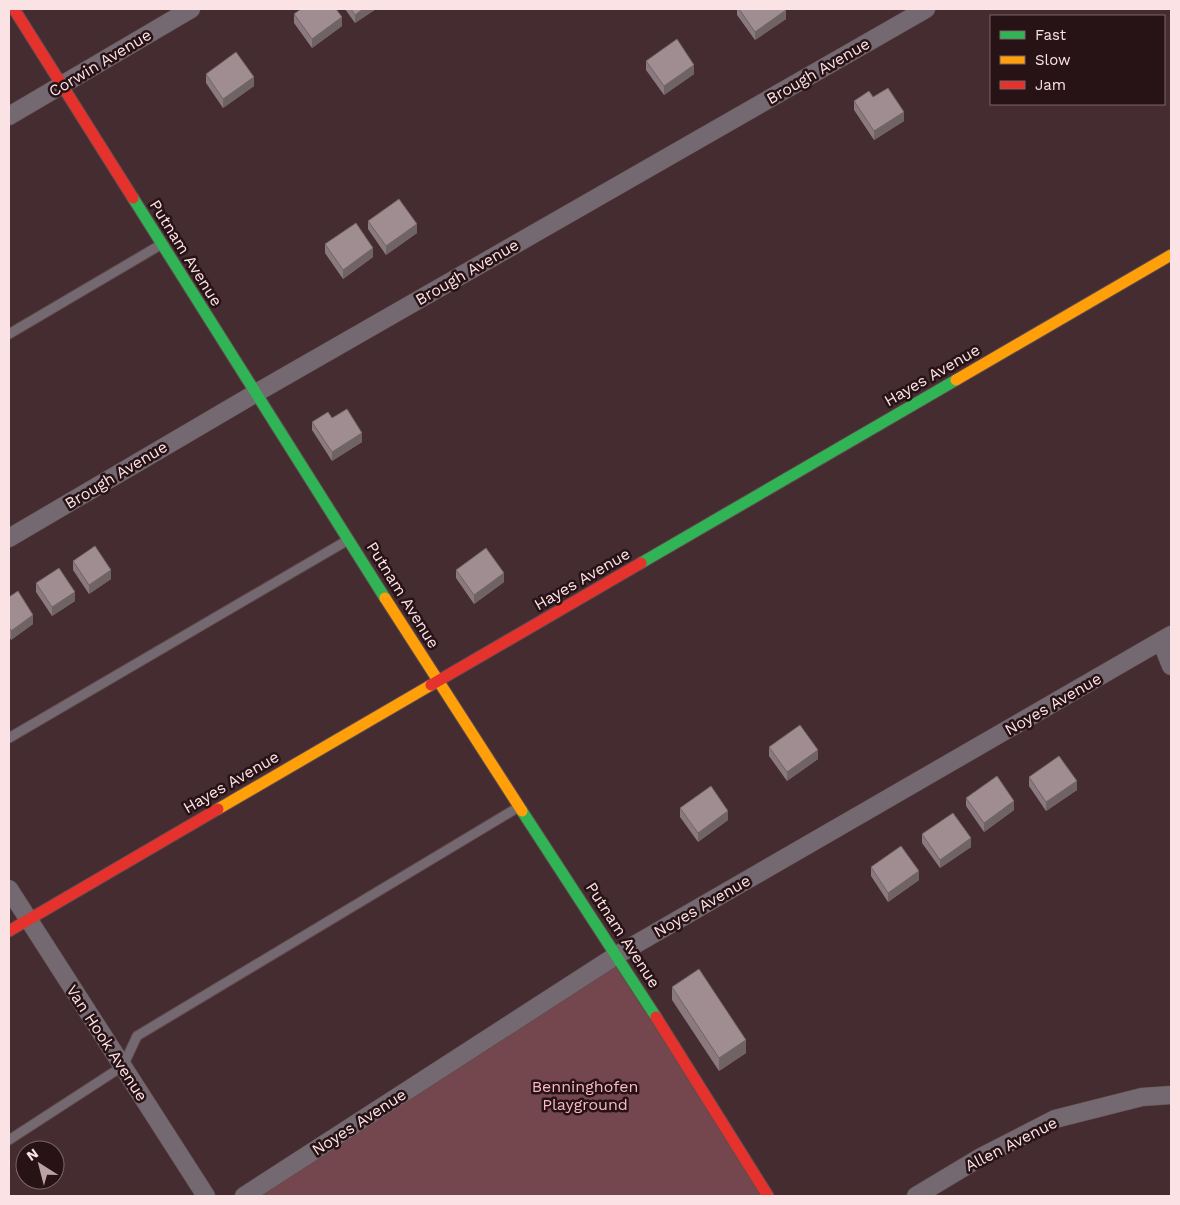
<svg xmlns="http://www.w3.org/2000/svg" width="1180" height="1205" font-family="'Work Sans',sans-serif">
	<rect width="100%" height="100%" fill="#442c30"/>
	<path fill="#74464d" d="M617,955L768,1196H244Z"/>
	<g fill="none" stroke-linecap="round" stroke-linejoin="round">
		<defs>
			<g id="lane">
				<path d="M9,334L162,244"/>
				<path d="M9,738L348,540"/>
				<path d="M9,1140L123,1066L137,1036L517,808"/>
			</g>
			<g id="street">
				<path d="M9,116L191,9"/>
				<path d="M9,538L256,393L926,9"/>
				<path d="M1161,641L1171,666"/>
				<path d="M9,889L206,1196"/>
				<path d="M244,1196L617,955L1171,635"/>
				<path d="M916,1196L981,1157L1055,1119L1142,1097L1171,1095"/>
			</g>
			<g id="fast">
				<path d="M133,198L385,598"/>
				<path d="M641,563L956,380"/>
				<path d="M522,811L656,1017"/>
			</g>
			<g id="slow">
				<path d="M956,380L1171,255"/>
				<path d="M385,598L522,811"/>
				<path d="M218,809L431,685"/>
			</g>
			<g id="jam">
				<path d="M14,9L133,198"/>
				<path d="M431,685L641,563"/>
				<path d="M9,931L218,809"/>
				<path d="M656,1017L768,1196"/>
			</g>
		</defs>
		<use href="#lane" stroke="#604b4e" stroke-width="11"/>
		<use href="#street" stroke="#604b4e" stroke-width="19"/>
		<use href="#fast" stroke="#604b4e" stroke-width="13"/>
		<use href="#slow" stroke="#604b4e" stroke-width="13"/>
		<use href="#jam" stroke="#604b4e" stroke-width="13"/>
		<use href="#lane" stroke="#746871" stroke-width="9"/>
		<use href="#street" stroke="#746871" stroke-width="18"/>
		<use href="#fast" stroke="#30b455" stroke-width="11"/>
		<use href="#slow" stroke="#ff9f0a" stroke-width="11"/>
		<use href="#jam" stroke="#e5322d" stroke-width="11"/>
	</g>
	<g fill="#8a797e">
		<path d="M345,9H376L355,23Z"/>
		<path d="M737,9H785L786,19L755,40L737,15Z"/>
		<path d="M294,14L342,26L312,48L294,23Z"/>
		<path d="M646,61L694,74L664,95L646,70Z"/>
		<path d="M206,74L254,86L223,108L206,83Z"/>
		<path d="M854,101L904,121L874,140L854,110Z"/>
		<path d="M368,221L417,233L386,255L368,229Z"/>
		<path d="M325,244L373,257L343,279L325,253Z"/>
		<path d="M312,422L362,442L332,461L312,430Z"/>
		<path d="M73,561L111,579L89,594L73,570Z"/>
		<path d="M456,570L504,582L474,604L456,578Z"/>
		<path d="M36,583L75,601L52,616L36,592Z"/>
		<path d="M9,597L33,624L11,640L9,636Z"/>
		<path d="M769,747L818,759L787,781L769,756Z"/>
		<path d="M1029,777L1077,790L1046,811L1029,786Z"/>
		<path d="M966,798L1014,810L984,832L966,806Z"/>
		<path d="M680,808L728,820L698,842L680,817Z"/>
		<path d="M922,834L971,847L940,868L922,843Z"/>
		<path d="M871,867L919,880L888,902L871,876Z"/>
		<path d="M672,987L746,1053L719,1071L672,1000Z"/>
	</g>
	<g fill="#706366">
		<path d="M363,9H376L355,23V15Z"/>
		<path d="M786,10V19L755,40V32Z"/>
		<path d="M342,17V26L312,48V39Z"/>
		<path d="M694,65V74L664,95V86Z"/>
		<path d="M254,77V86L223,108V99Z"/>
		<path d="M904,112V121L874,140V131Z"/>
		<path d="M417,224V233L386,255V246Z"/>
		<path d="M373,248V257L343,279V270Z"/>
		<path d="M362,433V442L332,461V452Z"/>
		<path d="M111,570V579L89,594V585Z"/>
		<path d="M504,573V582L474,604V595Z"/>
		<path d="M75,592V601L52,616V607Z"/>
		<path d="M33,615V624L11,640V631Z"/>
		<path d="M818,750V759L787,781V772Z"/>
		<path d="M1077,781V790L1046,811V802Z"/>
		<path d="M1014,801V810L984,832V823Z"/>
		<path d="M728,811V820L698,842V833Z"/>
		<path d="M971,838V847L940,868V860Z"/>
		<path d="M919,871V880L888,902V893Z"/>
		<path d="M746,1040V1053L719,1071V1058Z"/>
	</g>
	<g fill="#a08d92" stroke="#706366">
		<path d="M301,9H336L342,17L312,39L294,14Z"/>
		<path d="M351,9H363L355,15Z"/>
		<path d="M739,9H785L786,10L755,32Z"/>
		<path d="M677,39L694,65L664,86L646,61Z"/>
		<path d="M236,52L254,77L223,99L206,74Z"/>
		<path d="M888,88L904,112L874,131L854,101L869,91L873,97Z"/>
		<path d="M399,199L417,224L386,246L368,221Z"/>
		<path d="M356,223L373,248L343,270L325,244Z"/>
		<path d="M347,409L362,433L332,452L312,422L328,412L332,418Z"/>
		<path d="M95,546L111,570L89,585L73,561Z"/>
		<path d="M486,548L504,573L474,595L456,570Z"/>
		<path d="M59,568L75,592L52,607L36,583Z"/>
		<path d="M18,591L33,615L11,631L9,627V597Z"/>
		<path d="M800,725L818,750L787,772L769,747Z"/>
		<path d="M1059,756L1077,781L1046,802L1029,777Z"/>
		<path d="M997,776L1014,801L984,823L966,798Z"/>
		<path d="M711,786L728,811L698,833L680,808Z"/>
		<path d="M953,813L971,838L940,860L922,834Z"/>
		<path d="M901,846L919,871L888,893L871,867Z"/>
		<path d="M699,969L746,1040L719,1058L672,987Z"/>
	</g>
	<g text-anchor="middle" dominant-baseline="central" stroke-width="5" stroke-linejoin="round" paint-order="stroke">
		<g font-size="16" fill="#fbe2e4" stroke="#271216">
			<text transform="translate(100 63) rotate(-31)">Corwin Avenue</text>
			<text transform="translate(818 71) rotate(-30)">Brough Avenue</text>
			<text transform="translate(186 253) rotate(58)">Putnam Avenue</text>
			<text transform="translate(467 272) rotate(-30)">Brough Avenue</text>
			<text transform="translate(932 375) rotate(-30)">Hayes Avenue</text>
			<text transform="translate(116 475) rotate(-31)">Brough Avenue</text>
			<text transform="translate(582 579) rotate(-30)">Hayes Avenue</text>
			<text transform="translate(403 595) rotate(58)">Putnam Avenue</text>
			<text transform="translate(1053 704) rotate(-30)">Noyes Avenue</text>
			<text transform="translate(231 782) rotate(-30)">Hayes Avenue</text>
			<text transform="translate(702 906) rotate(-30)">Noyes Avenue</text>
			<text transform="translate(623 935) rotate(57)">Putnam Avenue</text>
			<text transform="translate(107 1043) rotate(57)">Van Hook Avenue</text>
			<text transform="translate(359 1122) rotate(-33)">Noyes Avenue</text>
			<text transform="translate(1011 1144) rotate(-27)">Allen Avenue</text>
		</g>
		<g font-size="16" fill="#f9b9c1" stroke="#271216">
			<text x="585" y="1086">Benninghofen<tspan x="585" dy="18">Playground</tspan></text>
		</g>
	</g>
	<rect width="1180" height="1205" fill="none" stroke="#fbe2e4" stroke-width="20"/>
	<rect x="990" y="15" width="175" height="90" fill="#271216" stroke="#7c6568"/>
	<rect x="1000" y="31" width="25" height="8" fill="#30b455" stroke="#7c6568"/>
	<text x="1035" y="40" font-size="15" fill="#fbe2e4">Fast</text>
	<rect x="1000" y="56" width="25" height="8" fill="#ff9f0a" stroke="#7c6568"/>
	<text x="1035" y="65" font-size="15" fill="#fbe2e4">Slow</text>
	<rect x="1000" y="81" width="25" height="8" fill="#e5322d" stroke="#7c6568"/>
	<text x="1035" y="90" font-size="15" fill="#fbe2e4">Jam</text>
	<g transform="translate(40 1165) rotate(324)"><circle r="24" fill="#271216" stroke="#7c6568"/>
	<path d="M0-4L9 19L0 12L-9 19Z" fill="#bba2a5"/>
	<text y="-8" font-size="14" font-weight="bold" text-anchor="middle" fill="#fbe2e4">N</text>
	</g>
</svg>
